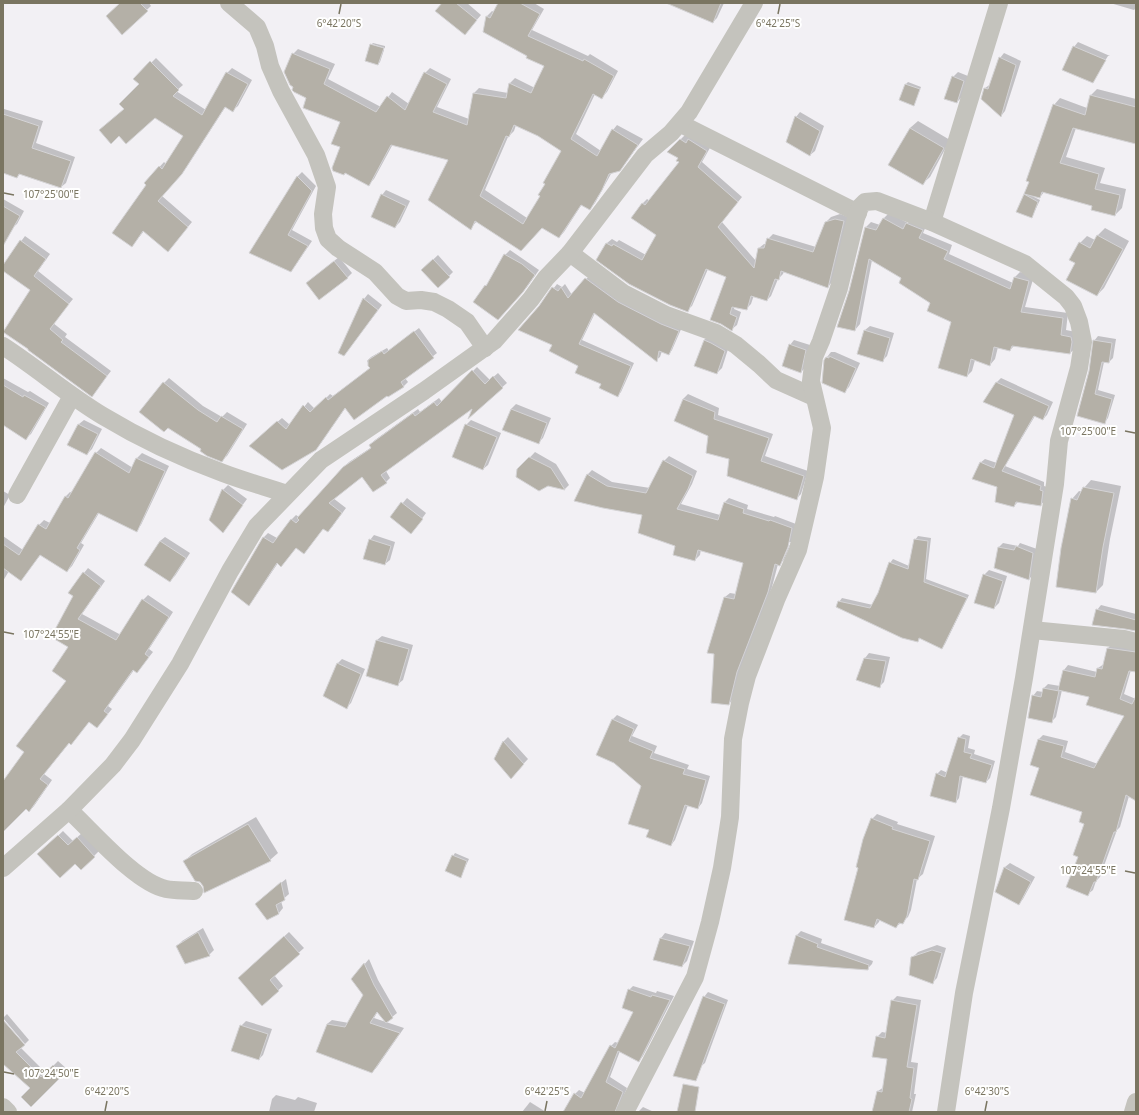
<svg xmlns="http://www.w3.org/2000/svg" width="1139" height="1115" font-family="'Noto Sans',sans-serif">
	<rect width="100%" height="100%" fill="#f2f0f4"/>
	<g fill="#0003" fill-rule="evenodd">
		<path d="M121,3H149L151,6L122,33Z"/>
		<path d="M443,3H467L481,15L469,29Z"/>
		<path d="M499,3H534L544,9L532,30L588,56L590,54L618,71L607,92L602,97L595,94L576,134L601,151L613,130L617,125L643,139L624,165L619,170L612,172L595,203L590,208L582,204L564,232L559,237L542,227L477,221L471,228L449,159L393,144L374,179L369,184L341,146L342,121L308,97L293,54L298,49L335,64L328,79L381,107L392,92L409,104L425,73L430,68L451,79L437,107L469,119L474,93L479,88L508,93L510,83L515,78L535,88L545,66L484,32L487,16L492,11L494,12ZM516,125L538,135L563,151L541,196L527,218L485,190L508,137L514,131Z"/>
		<path d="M694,3H724L717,18L713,22Z"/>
		<path d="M1110,3H1136V8L1134,10Z"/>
		<path d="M1078,42L1110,56H1108L1094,78H1096L1092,81L1074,47Z"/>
		<path d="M373,43L385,46V48L372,44Z"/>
		<path d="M371,45L384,50L380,62L378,64Z"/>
		<path d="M1004,53L1021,61L1005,111L1001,116L985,88L991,84L1000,58Z"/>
		<path d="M156,58L183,85L176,91L206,110L227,73L232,68L252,80L238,106L233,110L226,106L186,168L162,196L192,222L172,246L144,231L132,246L148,184L146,182L164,162L166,164L184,136L155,117L125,109L140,84L135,79Z"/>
		<path d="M958,72L968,76L962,97L957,102L953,77Z"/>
		<path d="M908,82L921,87L915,102L913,104L906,84Z"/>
		<path d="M1097,89L1136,99V143L1076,128L1066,157L1105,168L1100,183L1126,189L1122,208L1115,215L1094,205L1045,191L1040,197L1032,196L1040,200L1032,217L1025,195L1030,181L1054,105L1060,98L1087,108L1090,96Z"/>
		<path d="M4,109L43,121L36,143L75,157L66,183L61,187L21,173L17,177L3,172V110Z"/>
		<path d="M800,112L824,126L815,151L810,155L796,117Z"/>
		<path d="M918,121L950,140L930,177L922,184L889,164L910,128Z"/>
		<path d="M685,135L711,146L702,162L742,197L722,222L756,261L759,248L764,244H766L768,239L773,234L816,247L826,222L831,217L840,214L848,217L832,282L828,287L784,271L783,274L778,279L771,296L767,300L754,295L751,304L746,309L735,306L734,309L741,312L737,325L732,329L722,323L727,276L708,269L692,306L687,310L597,259L607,243L612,239L617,242L619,240L646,255L657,235L642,204L647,199L650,201L681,162L679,158L668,152Z"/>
		<path d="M302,172L316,186L292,230L312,241L295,266L291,270L251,253L298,176Z"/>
		<path d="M386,190L410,201L400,222L395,227L382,195Z"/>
		<path d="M3,199L24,211L17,224L12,228L3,223Z"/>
		<path d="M889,213L908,223L912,218L927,224L923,233L952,245L949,254L1013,283L1014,278L1020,272L1034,276L1025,307L1068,313L1066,330L1076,332V348L1070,353L1015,345L1010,350L998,347L995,359L990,365L975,360L972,371L967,376L952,321L902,277L872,260L860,324L855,330L850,291L866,227L871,222L880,225L884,218Z"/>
		<path d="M1105,228L1129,241L1104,288L1097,295L1077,263L1080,243L1087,236L1095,240L1098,235Z"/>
		<path d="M25,236L50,254L38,271L73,299L53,323L67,334L65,337L111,371L92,395L29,350L31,290L3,270V266Z"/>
		<path d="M510,250L539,270L527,287L503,314L486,286L490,281L505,255Z"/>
		<path d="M438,255L453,272L438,287L422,270Z"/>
		<path d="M339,257L352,273L347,278L307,283Z"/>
		<path d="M590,275L682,327L672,350L669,354L662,351L660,357L656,360L595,313L582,340L634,363L621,392L618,395L553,345L540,306L557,284L562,287L565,284L572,295Z"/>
		<path d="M368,294L382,305L344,355L364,299Z"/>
		<path d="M870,326L894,333L887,356L882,361L865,330Z"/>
		<path d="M419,328L437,353L405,378L408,382L404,386L388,396L387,394L346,407L321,443L317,448L254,442L282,418L290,425L308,402L315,409L330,394L333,396L371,368L367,361L371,357L387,348L389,351Z"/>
		<path d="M709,336L729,346L722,368L717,373L704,340Z"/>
		<path d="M1098,336L1116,339L1113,358L1109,362H1104L1098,390L1115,395L1108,418L1104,423L1078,415L1090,371L1094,341Z"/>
		<path d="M794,340L810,345L806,367L801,372L790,345Z"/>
		<path d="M831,352H835L860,363L849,387L845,391L823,382L827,357Z"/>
		<path d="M477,367L490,380L498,373L507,383L470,415L474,406L386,471L390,478L386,482L362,475L333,498L346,508L332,527L324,528L297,547L278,563L253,600L249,605L263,538L268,533L277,538L292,519L296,515L299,517L349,462L372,447L370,445L375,440L418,409L420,412L439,398L442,402Z"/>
		<path d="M3,378L28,392L30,391L49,403L31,434L26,438L3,424Z"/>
		<path d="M169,378L203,406L222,417L227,412L247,424L227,456L222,460L202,449L164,383Z"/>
		<path d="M1001,378L1053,402L1047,415L1043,419L1035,416L1005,466L1044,482V486L1047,487L1045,501L1040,505L1018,502L1014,506L980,463L985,459L997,463L1016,414L985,402L997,382Z"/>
		<path d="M688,394L719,408L718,415L773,434L765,456L808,471L801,494L796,499L730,458L709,436L676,421L683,399Z"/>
		<path d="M516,404L551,418L543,438L539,442L504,429L511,409Z"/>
		<path d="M84,420L102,429L92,449L87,454L79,424Z"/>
		<path d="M471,420L501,433L488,465L483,469L466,425Z"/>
		<path d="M101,448L133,468L137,458L142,453L169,466L141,525L136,530L99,513L81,543L84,545L72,566L67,571L41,554L21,580L9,571L3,581V536L23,550L39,525L44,520L50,523L65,497L70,492L72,493L96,453Z"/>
		<path d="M535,452L556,464L569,485L565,489L547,485L518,470Z"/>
		<path d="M669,456L697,471L692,484L681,504L720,515L725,502L729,498L748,505L747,509L774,517L775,516L796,524L792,541L784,560L779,564H778L772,587L733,699L729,704L715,654L709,652L725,597L730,593L736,594L744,563L701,549L700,555L695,560L677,546L643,514L587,475L592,470L612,482L650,488L664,461ZM789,542H791L783,560H781Z"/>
		<path d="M1091,480L1121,486L1110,539L1103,585L1096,592L1072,499L1079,491L1082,492L1084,488Z"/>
		<path d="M228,485L247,499L223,532V490Z"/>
		<path d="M3,491L10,495L3,508Z"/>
		<path d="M407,498L426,513L415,528L391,517Z"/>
		<path d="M374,535L395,542L390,560L385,564L370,540Z"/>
		<path d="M918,536L931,538L926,579L969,595L945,644L942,648L921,637L918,641L839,602L842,598L873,605L879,593L890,563L893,559L909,566L915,540Z"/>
		<path d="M165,537L190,553L175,576L170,580L145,564L160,541Z"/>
		<path d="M1003,543L1018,546L1020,543L1037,549L1033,575L1029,579L996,568L999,547Z"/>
		<path d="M88,568L105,581L82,614L121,635L143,600L148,595L173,612L149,649L153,652L137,672L134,670L108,706L112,709L97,727L89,721L70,742L44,774L52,780L34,806L29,811L26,808L3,831V782L25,752L67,680L74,596L84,573Z"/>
		<path d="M989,570L1007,576L999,603L994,608L984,575Z"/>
		<path d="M1101,605L1136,614V630L1097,610Z"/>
		<path d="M382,636L413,645L403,680L398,684L367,675L377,640Z"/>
		<path d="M1112,644L1136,647V671L1131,670L1124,694L1136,699V800L1129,796L1120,827L1117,830L1100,877L1096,881L1093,890L1088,894L1079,856L1085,823L1083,811L1040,767L1032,765L1039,739L1043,735L1068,741L1065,752L1098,764L1126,716L1090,696L1062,690L1056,717L1051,722L1033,696L1037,691L1043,692L1044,688L1048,684L1060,686L1064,670L1068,665L1097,672L1098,668L1104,664L1108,648Z"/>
		<path d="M869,653L890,657L884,682L879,687L865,658Z"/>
		<path d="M342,659L365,669L351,703L346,708L325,696L338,663Z"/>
		<path d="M617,715L638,725L632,736L657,746L654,753L689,765L687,769L710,776L702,803L698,808L688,805L675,840L671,845L650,829L642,786L614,762L612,720Z"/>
		<path d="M963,734L970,736L968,748L975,750L974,754L995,761L990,778L986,782L963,776L959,798L956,802L937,774L941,770L948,773L959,738Z"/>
		<path d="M508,737L528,759L515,773L496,759L504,741Z"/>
		<path d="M877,814L898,822L897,824L935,836L923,874L917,879L911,910L908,917L896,927L880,919L879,922L874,927L859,868L872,819Z"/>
		<path d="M256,817L278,853L270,860L204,886L185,861L192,854Z"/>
		<path d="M63,831L73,841L82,833L99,851L81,869L75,863L39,854Z"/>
		<path d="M455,853L469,859L461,876L453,856Z"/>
		<path d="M1010,863L1035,877L1023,899L1019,904L996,892L1005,867Z"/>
		<path d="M286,879L289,894L281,901L283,908L279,913L261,899Z"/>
		<path d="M203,928L214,950L209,955L178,946L182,941Z"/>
		<path d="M801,931L822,939L821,943L873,961L872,964L867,969L789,963L797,935Z"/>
		<path d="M289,932L304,948L274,975L283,986L262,1005L257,961Z"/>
		<path d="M665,933L694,941L687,961L682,966L661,938Z"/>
		<path d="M937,945L946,948L937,978L932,983L913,957L918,952Z"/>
		<path d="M369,959L378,980L397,1013L386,1022L378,1011L374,1018L404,1028L377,1067L372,1072L327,1024L332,1020L349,1023L365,995L352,979Z"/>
		<path d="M633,986L656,993L657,991L674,996L643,1056L639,1061L620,1051L610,1077L627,1088L619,1107L620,1112H564L575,1094L579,1090L585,1093L611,1046L615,1042L618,1043L634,1011L629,990Z"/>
		<path d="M708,992L728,1000L705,1063L700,1067L704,997Z"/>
		<path d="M897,996L921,1000L911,1062L918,1063L914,1094H916L912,1112H873L878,1091L884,1087L888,1059L877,1037L882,1032L887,1033L892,1001Z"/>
		<path d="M7,1014L29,1040L25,1044L3,1018Z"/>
		<path d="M3,1021L20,1047L46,1073L58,1061L67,1069L31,1106V1088L3,1062Z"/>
		<path d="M246,1021L272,1029L263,1055L259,1059L241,1026Z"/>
		<path d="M276,1095L295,1100L298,1097L317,1103L314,1112H269L272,1099Z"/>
		<path d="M530,1102L546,1112H522Z"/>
		<path d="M643,1107L654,1112H638Z"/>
	</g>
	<g fill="#b4b0a7" stroke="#d4d3d5" fill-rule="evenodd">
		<path d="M120,3H140L148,11L122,35L106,16Z"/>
		<path d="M442,3H456L477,20L465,35L435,11Z"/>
		<path d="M498,3H520L540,14L528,36L583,61L584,59L614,76L602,99L593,94L571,139L597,156L612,129L638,145L620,171L609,174L602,190L590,210L581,205L559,238L542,228L521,251L475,221L471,230L428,200L448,160L391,145L369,186L345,173L344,175L333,171L332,168L340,147L331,144L340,122L303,108L306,98L294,92L292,90L293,87L290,85L284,72L292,53L330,69L324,84L376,112L387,96L405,110L424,72L447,84L433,112L467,125L473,93L506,98L509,83L531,93L544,66L526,58L527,56L483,32L486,16L490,18ZM514,125L538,136L561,151L543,183L545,184L538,195L540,196L523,224L480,196L506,136L509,137Z"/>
		<path d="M666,3H721L713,23Z"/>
		<path d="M370,44L384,48L378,65L365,61Z"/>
		<path d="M1073,46L1106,60L1093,83L1062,70Z"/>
		<path d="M999,57L1016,65L1001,117L981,99L984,88L988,89Z"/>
		<path d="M150,61L179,90L173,96L202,115L226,72L248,84L233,112L225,107L182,174L158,201L188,227L168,252L143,231L132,247L112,233L146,185L144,183L159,166L162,169L183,136L155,118L126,144L119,136L111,144L99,130L124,109L119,104L139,84L133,79Z"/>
		<path d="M952,76L964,81L957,103L944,99Z"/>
		<path d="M905,84L920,89L914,106L899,100Z"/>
		<path d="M1090,95L1136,107V144L1073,128L1060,163L1099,174L1095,189L1120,195L1115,216L1091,210L1092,206L1042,192L1040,198L1024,194L1029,182L1026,181L1053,104L1085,115Z"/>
		<path d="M3,114L39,126L32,148L71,161L61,188L19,174L17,178L3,173Z"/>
		<path d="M795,116L820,131L810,156L786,142Z"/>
		<path d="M910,128L944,148L923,185L888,165Z"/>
		<path d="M680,139L686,143L688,139L707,151L698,167L738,202L718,227L754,268L758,248H764L767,238L813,252L825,222L835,219L844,221L828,288L781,271L779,280L775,279L767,301L751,296L747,310L732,307L730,314L737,317L732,331L721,324L710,320L726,277L706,269L688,312L670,305L629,284L596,260L606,243L612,246L613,244L642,260L656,235L631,218L642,203L645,205L679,162L676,161L678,158L667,152Z"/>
		<path d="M297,176L312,191L288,235L308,246L291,272L249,253Z"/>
		<path d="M381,194L406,206L395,228L371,217Z"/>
		<path d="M1024,194L1038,202L1032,218L1016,212Z"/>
		<path d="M3,206L20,216L3,246Z"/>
		<path d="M883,218L903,229L906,223L923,230L919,238L948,251L944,259L1010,289L1014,277L1029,281L1021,312L1063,318L1061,335L1071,337L1072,342L1070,354L1012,346L1010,351L994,347L990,366L971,359L967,377L938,368L951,322L927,311L930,303L899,283L901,278L869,259L855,331L837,327L849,291L865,227L876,230Z"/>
		<path d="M1097,235L1123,249L1097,296L1066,280L1075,263L1069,260L1079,242L1090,248Z"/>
		<path d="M20,240L46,259L34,276L69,304L50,329L63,340L61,342L107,376L92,397L28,350V349L3,332L30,290L3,271V265Z"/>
		<path d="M504,254L522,264L535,275L523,292L498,320L473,302L485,285L486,286Z"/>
		<path d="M433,259L450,277L438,288L421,270Z"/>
		<path d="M334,261L348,278L319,300L306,283Z"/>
		<path d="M585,278L618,302L661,324L679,331L669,355L659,351L657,362L594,313L579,344L631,366L618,397L599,388L601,384L575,373L578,366L549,351L552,345L518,330L539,306L552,287L558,291L561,287L568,298Z"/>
		<path d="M363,298L378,310L344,356L338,353Z"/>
		<path d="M864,330L890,338L883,362L857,354Z"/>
		<path d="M414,331L434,358L401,382L404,387L388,397L387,396L354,420L345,408L316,450L282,470L249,446L277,421L286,429L303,405L310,412L326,397L328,400L370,368L368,366V360L382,351L384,354Z"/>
		<path d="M704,340L711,343L725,351L717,374L694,366Z"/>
		<path d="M1093,340L1112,343L1109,363L1102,362L1095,394L1112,399L1105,424L1077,416L1089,371Z"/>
		<path d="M789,344L806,350L801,373L782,366Z"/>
		<path d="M829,356L856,368L845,393L822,383L824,360L826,357L829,358Z"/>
		<path d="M472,370L485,384L493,376L503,388L468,419L472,409L381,475L387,483L373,492L362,477L329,503L342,513L328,532L323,529L304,554L296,548L281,567L277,563L249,606L231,592L263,537L273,543L291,519L296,523L299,520L297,518L343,467L371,448L369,445L413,413L415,416L434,402L437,406Z"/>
		<path d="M163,382L198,410L217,422L221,416L243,429L222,462L207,456L200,451L201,449L168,428L164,432L139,412Z"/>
		<path d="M996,382L1049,406L1043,420L1034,416L1002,471L1041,486L1040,490L1043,491L1041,506L1016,502L1014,507L995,502L997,487L972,479L980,462L994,468L1014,415L983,402Z"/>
		<path d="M3,385L23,397L24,395L46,407L26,440L3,425Z"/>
		<path d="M683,399L715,412L714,419L769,438L761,461L804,476L797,500L727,476L729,459L706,453L708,436L674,421Z"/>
		<path d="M511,409L547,423L539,444L502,430Z"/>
		<path d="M78,424L98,434L87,455L67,445Z"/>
		<path d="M465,424L497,437L483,470L452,457Z"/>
		<path d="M95,452L129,473L136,458L165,471L137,532L98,513L77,548L80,550L67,572L40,555L21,581L3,568V544L19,555L38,524L46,529L65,496L68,498Z"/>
		<path d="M529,457L551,468L565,490L548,486L539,491L516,477L517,469Z"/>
		<path d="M663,460L693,476L688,489L677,509L718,520L724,502L744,509L743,513L769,521L770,520L792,528L788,547L780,566L775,564L768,592L737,672L729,705L711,703L714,654L707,653L724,597L734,599L743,563L698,550L695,561L673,555L675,546L638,533L642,515L603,508L574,501L587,474L607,486L646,493Z"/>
		<path d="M1083,487L1114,493L1103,547L1096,593L1056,587L1061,548L1071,498L1077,500Z"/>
		<path d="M222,489L243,505L223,533L209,520Z"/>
		<path d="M401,502L423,519L411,534L390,517Z"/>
		<path d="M369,539L391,546L385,565L363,559Z"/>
		<path d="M914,539L928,541L924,582L967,598L942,649L919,638L918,642L902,638L836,607L838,601L870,608L878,593L889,562L908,569Z"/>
		<path d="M160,541L186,558L170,582L144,565Z"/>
		<path d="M1016,546L1033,553L1029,580L994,568L998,547L1014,550Z"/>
		<path d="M83,572L101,586L78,619L116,640L142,599L169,617L145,654L149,657L137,673L133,670L104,711L108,714L97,728L89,722L71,745L69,743L40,779L48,785L29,812L26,809L3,832V781L24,752L16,746L66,681L52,671L68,647L51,637L73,596L68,593Z"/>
		<path d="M983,574L1003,581L994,609L974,603Z"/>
		<path d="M1096,609L1136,620V631L1125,629L1092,625Z"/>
		<path d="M376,640L409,649L398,686L366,676Z"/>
		<path d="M1107,648L1136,652V672L1129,671L1120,699L1132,704L1136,696V801L1126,795L1116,832H1114L1096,882H1094L1088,896L1066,887L1078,857L1073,855L1084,824L1079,822L1082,812L1030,795L1039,768L1030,765L1038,739L1064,746L1061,757L1094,768L1124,716L1086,705L1089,697L1058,690L1063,670L1095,677L1097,668L1102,669Z"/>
		<path d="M864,658L886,661L880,688L856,680Z"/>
		<path d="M337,663L361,674L347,709L323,696Z"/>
		<path d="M1043,688L1059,691L1052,723L1028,718L1032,695L1041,697Z"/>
		<path d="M612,719L634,729L629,741L653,751L650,758L685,769L683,774L706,780L698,809L685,805L671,846L646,837L649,830L628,824L641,786L614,763L596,755Z"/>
		<path d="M958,737L966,739L964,752L972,754L970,758L992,765L986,783L960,776L956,803L930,796L936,773L945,777Z"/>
		<path d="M503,741L524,764L511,779L494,759Z"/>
		<path d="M871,818L893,827L892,829L930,841L918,880L914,879L907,916L903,924L899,923L896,928L877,919L874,928L844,920L858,868L856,867L863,839Z"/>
		<path d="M248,824L271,861L204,893L203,886L200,882L195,881L183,861Z"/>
		<path d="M58,835L68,845L77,837L95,857L81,870L75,864L60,878L37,854Z"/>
		<path d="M452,855L467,861L461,878L445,871Z"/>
		<path d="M1004,867L1031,882L1019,905L995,892Z"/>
		<path d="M281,882L285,900L276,905L279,914L267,920L255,904Z"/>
		<path d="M198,932L210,956L185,964L176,946Z"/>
		<path d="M796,935L818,944L817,947L869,965L868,970L788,964Z"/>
		<path d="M284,936L300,954L270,980L279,991L262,1006L238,978Z"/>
		<path d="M660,938L690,946L682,967L653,960Z"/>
		<path d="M932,950L942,953L933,984L909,975L911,957Z"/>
		<path d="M364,963L374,985L393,1018L386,1023L377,1012L370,1023L400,1033L372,1073L316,1052L327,1024L345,1027L363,995L351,979Z"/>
		<path d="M628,989L651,997L652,995L670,1000L639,1062L618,1051L606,1082L623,1092L615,1112H563L574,1093L581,1098L610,1045L615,1048L633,1012L622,1008Z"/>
		<path d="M703,996L725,1004L696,1081L673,1076Z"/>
		<path d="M891,1000L917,1005L907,1067L914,1068L910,1098L912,1099L909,1112H872L877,1091L882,1092L887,1059L872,1057L876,1036L885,1038Z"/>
		<path d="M3,1020L25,1045L16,1052L41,1077L53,1065L63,1075L31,1107L21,1097L30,1088L3,1064Z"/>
		<path d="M240,1025L268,1034L259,1060L231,1051Z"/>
		<path d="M683,1084L699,1087L695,1112H677Z"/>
	</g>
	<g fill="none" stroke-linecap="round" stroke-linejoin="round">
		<g stroke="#c4c3bd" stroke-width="18">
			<path d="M229,3L257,27L265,46L270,66L281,91L316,155L327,187L323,214L324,228L328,239L338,248L375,272L397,296L406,301L421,300L434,302L448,309L467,322L485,348"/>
			<path d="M681,124L858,213"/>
			<path d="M932,222L999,3"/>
			<path d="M570,253L623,293L666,315L716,333L736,345L759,364L776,380L814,397"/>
			<path d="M3,346C37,368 68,395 103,416C141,439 182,458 223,473C244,481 266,487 287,494"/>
			<path d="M17,495L72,396"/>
			<path d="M1032,630L1124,639L1136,642"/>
			<path d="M69,810C92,831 136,883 166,889C175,891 185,890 194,891"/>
			<path d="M3,868L69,810L113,765L132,740L180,664L230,571L257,526L321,460L424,391L494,341L531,299L546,278L570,253L645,155L671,133L689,112L754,3"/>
			<path d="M3,1107L8,1112"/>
			<path d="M625,1112L695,977L710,922L722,868L730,817L733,739L740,703L747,676L757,650L776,600L798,550L815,477L822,428L811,381L814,357L821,341L839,288L856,218L860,207L865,202L877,201L932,222L1025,264L1066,297L1073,306L1079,322L1083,342L1079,368L1059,441L1055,484L1024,678L1001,808L964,993L946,1112"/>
			<path d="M1133,1112L1136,1102"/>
		</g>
	</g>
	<path fill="none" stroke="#7a7561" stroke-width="1.5" d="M339,14L341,4M778,14L780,4M4,193L14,195M1125,431L1135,433M4,632L14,634M1125,871L1135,873M4,1072L14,1074M105,1111L107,1101M545,1111L547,1101M985,1111L987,1101"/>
	<g font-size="10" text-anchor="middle" fill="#7a7561" stroke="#fff" stroke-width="4" stroke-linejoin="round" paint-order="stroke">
		<text x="339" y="27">6°42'20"S</text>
		<text x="778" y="27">6°42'25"S</text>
		<text x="51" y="198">107°25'00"E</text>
		<text x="1088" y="435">107°25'00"E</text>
		<text x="51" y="638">107°24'55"E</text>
		<text x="1088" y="874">107°24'55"E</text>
		<text x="51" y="1077">107°24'50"E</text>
		<text x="107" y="1095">6°42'20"S</text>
		<text x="547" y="1095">6°42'25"S</text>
		<text x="987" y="1095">6°42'30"S</text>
	</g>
	<rect width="1139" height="1115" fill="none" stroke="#7a7561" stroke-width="8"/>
</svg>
